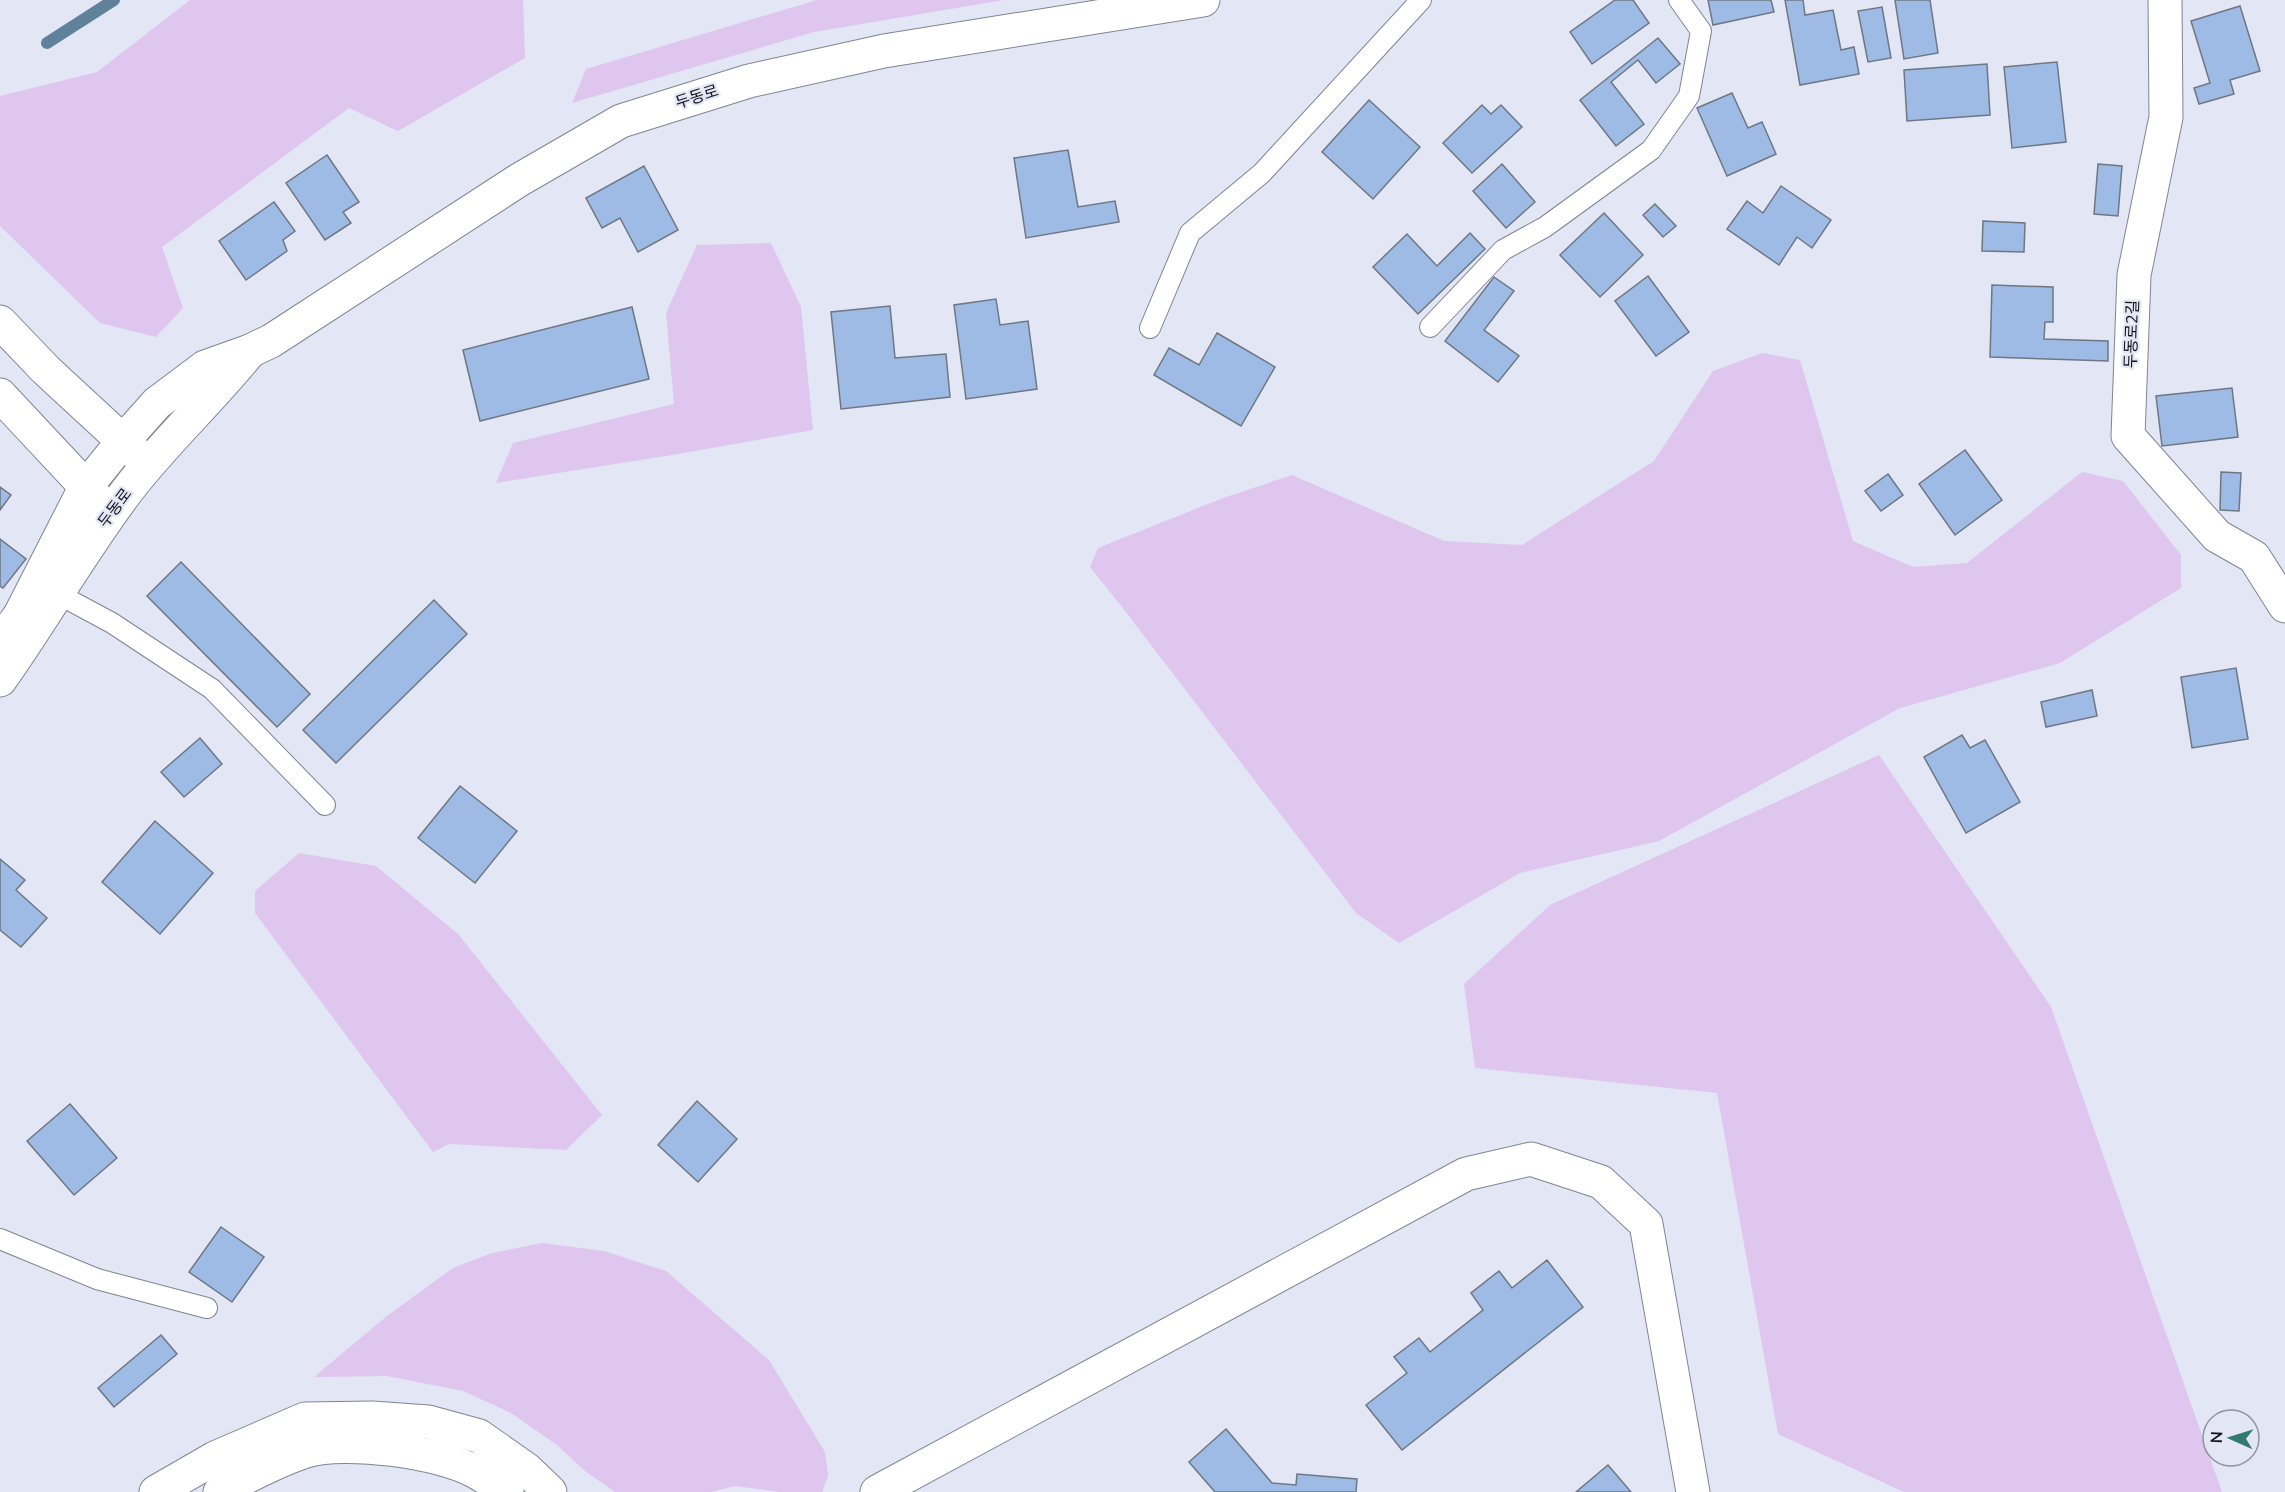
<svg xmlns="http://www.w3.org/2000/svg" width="2285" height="1492" font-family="'Nunito Sans','Noto Sans KR',sans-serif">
	<rect width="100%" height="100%" fill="#e3e6f5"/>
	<g fill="#dec6ee">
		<path d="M190,0H523L525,58L398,131L349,108L162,247L183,308L156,337L100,323L0,226V96L97,72Z"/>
		<path d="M817,0H1004L814,32L572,103L586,69Z"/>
		<path d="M771,243L801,307L813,430L678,454L496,483L513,443L674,404L666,313L697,245Z"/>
		<path d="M1762,353L1800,360L1853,541L1913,567L1967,563L2082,472L2123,481L2181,555V588L2060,663L1900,708L1659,841L1520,873L1399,943L1356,913L1122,607L1090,567L1098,548L1223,498L1292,475L1444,541L1522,545L1654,461L1713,371Z"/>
		<path d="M1879,755L2051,1007L2222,1492H1904L1778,1434L1717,1093L1475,1068L1464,984L1550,905Z"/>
		<path d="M299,853L376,866L458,934L602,1115L566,1150L449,1144L433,1152L255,913V891Z"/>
		<path d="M542,1243L604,1251L666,1271L769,1360L825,1452L828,1476L822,1492H780L735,1486L711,1492H615L585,1471L557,1445L511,1413L463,1391L387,1376L314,1377L387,1316L453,1268L492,1253Z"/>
	</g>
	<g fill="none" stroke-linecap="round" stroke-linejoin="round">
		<path stroke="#60819a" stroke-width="12" d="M47,43L114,0"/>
	</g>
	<g fill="#9ebbe5" stroke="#6e7783" stroke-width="1.5">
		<path d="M1615,0H1633L1649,23L1592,64L1570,32Z"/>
		<path d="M1708,0H1771L1774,12L1713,25Z"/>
		<path d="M1785,0H1803L1805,15L1833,10L1841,50L1854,47L1859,74L1800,85Z"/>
		<path d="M1895,0H1930L1938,53L1904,59Z"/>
		<path d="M2240,6L2260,71L2230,80L2234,94L2199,104L2194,88L2210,83L2191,21Z"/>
		<path d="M1882,7L1891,58L1868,62L1858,11Z"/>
		<path d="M1658,38L1680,64L1656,83L1638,60L1611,82L1644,124L1616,146L1580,100Z"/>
		<path d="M2057,62L2066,142L2012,148L2004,67Z"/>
		<path d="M1987,64L1990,115L1907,121L1904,70Z"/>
		<path d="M1732,93L1748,128L1762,122L1776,154L1727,176L1697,108Z"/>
		<path d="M1369,100L1420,147L1373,199L1322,152Z"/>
		<path d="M1482,105L1491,114L1501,105L1522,127L1472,173L1443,143Z"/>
		<path d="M1068,150L1078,207L1115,201L1119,222L1026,238L1014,158Z"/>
		<path d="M327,155L359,202L343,212L351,223L325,240L286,183Z"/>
		<path d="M1502,164L1535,202L1506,228L1473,191Z"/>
		<path d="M2098,164L2122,166L2118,216L2094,214Z"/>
		<path d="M644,166L678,230L638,252L620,218L602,228L586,198Z"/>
		<path d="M1781,186L1831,220L1812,248L1797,237L1779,265L1727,229L1747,201L1763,213Z"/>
		<path d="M274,202L295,231L283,240L287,251L246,280L219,241Z"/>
		<path d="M1655,204L1676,226L1663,237L1643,215Z"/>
		<path d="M1604,213L1643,255L1600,297L1560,255Z"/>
		<path d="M1983,221L2025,223L2024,252L1982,251Z"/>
		<path d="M1470,233L1485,249L1418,314L1373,267L1407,234L1437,266Z"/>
		<path d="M1648,276L1689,332L1656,356L1615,301Z"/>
		<path d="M1494,277L1514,291L1484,330L1519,356L1498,382L1445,341Z"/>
		<path d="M1992,285L2053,287V322H2045L2044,339L2108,341V361L1990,357Z"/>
		<path d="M996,299L1000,325L1028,321L1037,389L966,399L954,305Z"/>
		<path d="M890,306L895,358L946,354L950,397L841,409L831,312Z"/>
		<path d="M632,307L649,379L480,421L463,350Z"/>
		<path d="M1217,333L1275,367L1241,426L1154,375L1169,348L1199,365Z"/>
		<path d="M2232,388L2238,437L2162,446L2156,396Z"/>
		<path d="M1965,450L2002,500L1955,535L1919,484Z"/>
		<path d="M2221,472L2241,473L2239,511L2220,510Z"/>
		<path d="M1888,474L1903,495L1881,511L1865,491Z"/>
		<path d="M0,487L11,495L0,510Z"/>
		<path d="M0,539L26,559L3,588L0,586Z"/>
		<path d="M181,562L310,694L277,727L147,596Z"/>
		<path d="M434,600L467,634L336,763L303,730Z"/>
		<path d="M2236,668L2248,739L2192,748L2181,677Z"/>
		<path d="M2092,690L2097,716L2046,727L2041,702Z"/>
		<path d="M1962,735L1970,748L1985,740L2020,802L1966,833L1924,757Z"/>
		<path d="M200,738L222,764L184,797L161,772Z"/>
		<path d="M460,786L517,831L475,883L418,838Z"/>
		<path d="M155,821L213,873L160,934L102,882Z"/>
		<path d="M0,859L25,880L16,890L47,918L21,947L0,930Z"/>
		<path d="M697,1101L737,1139L698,1182L658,1145Z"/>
		<path d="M70,1104L117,1158L74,1195L27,1141Z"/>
		<path d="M221,1227L264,1257L232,1302L189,1272Z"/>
		<path d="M1547,1260L1583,1307L1402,1450L1366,1405L1407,1373L1394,1357L1419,1338L1430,1352L1483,1310L1471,1293L1499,1271L1512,1288Z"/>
		<path d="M161,1335L177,1354L114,1407L98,1388Z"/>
		<path d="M1226,1429L1272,1483L1296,1485L1297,1474L1357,1479L1356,1492H1215L1189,1462Z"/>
		<path d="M1608,1465L1631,1492H1576Z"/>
	</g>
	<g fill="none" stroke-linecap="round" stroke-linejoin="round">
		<defs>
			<g id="lane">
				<path d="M1430,327L1503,250L1545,227L1651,150L1689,96L1701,31L1679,0"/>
				<path d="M1150,328L1190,233L1262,173L1421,0"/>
				<path d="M47,592L58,594L112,623L212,689L325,805"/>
				<path d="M0,1239L97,1279L207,1308"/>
			</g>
			<g id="street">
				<path d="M2165,0L2166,117L2134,275L2128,436L2217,536L2254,557L2285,606"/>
				<path d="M156,1492L215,1458L305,1419L372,1418L428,1422L479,1436L526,1469L550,1492"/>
				<path d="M220,1492C243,1478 281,1459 306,1451C345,1439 441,1452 476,1472C487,1478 497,1485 507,1492"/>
				<path d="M877,1492L1466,1174L1531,1159L1601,1182L1646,1224L1693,1492"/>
			</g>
			<g id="secondary">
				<path d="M0,322L46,370L139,456"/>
				<path d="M0,395L101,503"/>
				<path d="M0,643L20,615L85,488L123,441L157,403L205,367L250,351L271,341L519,180L621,121L749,81L884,51L1203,0"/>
				<path d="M0,680C44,618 81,552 127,491C165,441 211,400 250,351"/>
			</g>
		</defs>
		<use href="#lane" stroke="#818492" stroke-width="22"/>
		<use href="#street" stroke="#818492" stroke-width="35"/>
		<use href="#secondary" stroke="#818492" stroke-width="35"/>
		<use href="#lane" stroke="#fff" stroke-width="20"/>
		<use href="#street" stroke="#fff" stroke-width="33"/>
		<use href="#secondary" stroke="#fff" stroke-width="33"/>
	</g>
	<g text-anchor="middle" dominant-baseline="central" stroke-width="4.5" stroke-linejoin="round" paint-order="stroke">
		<g font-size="16" fill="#131419" stroke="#e3e6f5">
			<text transform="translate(697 97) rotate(-18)">두동로</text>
			<text transform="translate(2132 334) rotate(-88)">두동로2길</text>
			<text transform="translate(115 508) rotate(-53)">두동로</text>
		</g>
	</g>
	<g transform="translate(2231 1438) rotate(273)"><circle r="28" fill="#e3e6f5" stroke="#90929d" stroke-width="1.5"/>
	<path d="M0-4.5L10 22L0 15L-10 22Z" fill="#327971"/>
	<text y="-9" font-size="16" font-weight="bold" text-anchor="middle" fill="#131419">N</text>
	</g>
</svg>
